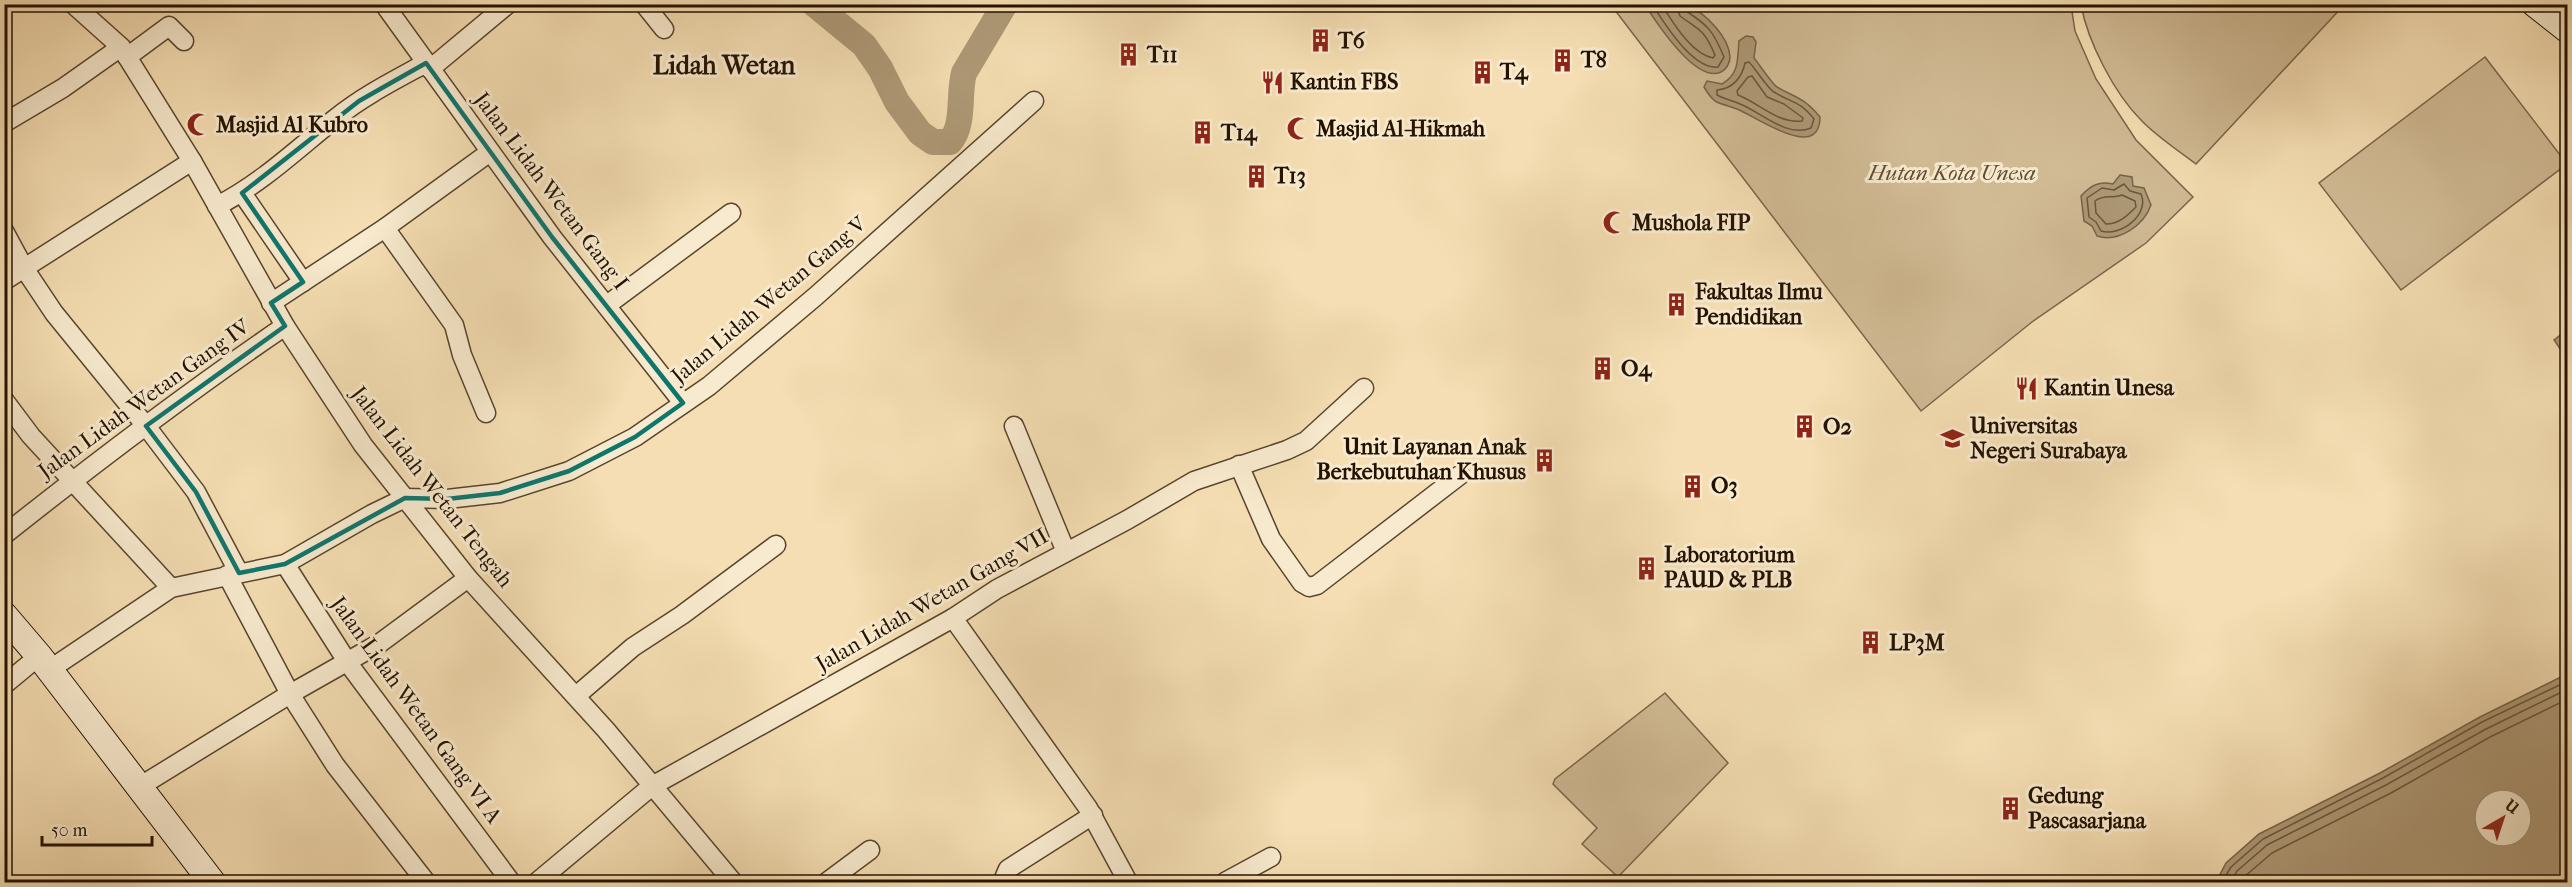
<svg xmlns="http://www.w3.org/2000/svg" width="2572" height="887" font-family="'IM FELL French Canon',serif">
	<rect width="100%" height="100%" fill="#f5deb3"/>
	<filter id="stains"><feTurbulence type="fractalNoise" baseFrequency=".00333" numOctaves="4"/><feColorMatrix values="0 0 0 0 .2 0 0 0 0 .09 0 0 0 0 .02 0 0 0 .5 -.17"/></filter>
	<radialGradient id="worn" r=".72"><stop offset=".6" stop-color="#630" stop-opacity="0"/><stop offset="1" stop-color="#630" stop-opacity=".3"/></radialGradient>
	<g fill="#d1bb95" stroke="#7a664a" stroke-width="1.5">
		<path d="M1611,5H2071L2075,31L2096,79L2136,140L2193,197L2146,243L2032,322L1921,411Z"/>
		<path d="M2081,5V4L2344,5L2196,164C2178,150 2157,137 2141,120C2114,93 2088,42 2081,5Z"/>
		<path d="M2485,57L2567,164L2401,290L2319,183Z"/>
		<path d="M1665,693L1728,763L1618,877L1582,844L1597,828L1553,784L1555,779Z"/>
	</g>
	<g fill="#ae9976" stroke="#776347" stroke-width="1.5" fill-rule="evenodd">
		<path d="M1645,5C1658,4 1676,1 1687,6C1705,12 1729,37 1730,57C1730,63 1726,70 1721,72C1696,84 1656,22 1645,5Z"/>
		<path d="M1746,36L1753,37L1756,42L1754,58C1759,64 1773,85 1777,87C1798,99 1803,97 1820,117C1820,163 1755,116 1737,109C1730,106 1722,105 1715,101C1711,98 1707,92 1704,87L1707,81L1722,84C1740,73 1737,60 1739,41Z"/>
		<path d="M2120,175L2132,177L2133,186L2144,188L2151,205C2144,225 2119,243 2097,236L2092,226L2084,221L2081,196C2091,185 2099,181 2113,184Z"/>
		<path d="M2567,330V359L2554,340Z"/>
		<path d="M2567,674V882H2216L2226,863L2259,834L2380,773L2480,717ZM2485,800H2521V836H2485Z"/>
	</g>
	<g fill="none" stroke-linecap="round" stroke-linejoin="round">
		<g stroke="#69563b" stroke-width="1.5">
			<path d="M1652,4C1664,23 1693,70 1718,67L1724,57C1713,31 1709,26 1686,11L1684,4"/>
			<path d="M1661,4C1673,22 1691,54 1713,58L1715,55C1704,29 1700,31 1680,16L1676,4"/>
			<path d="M1749,62C1755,68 1768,89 1774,92C1791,103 1799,100 1814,119L1811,128C1786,138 1761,112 1740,104C1732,100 1724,99 1717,95V90C1733,89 1742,77 1745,63Z"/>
			<path d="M1752,76L1767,97L1784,104L1803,118L1802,121C1778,124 1759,103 1738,95L1737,91L1748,77Z"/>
			<path d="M2124,184L2130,191L2141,194C2150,215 2120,237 2101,231L2096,222L2089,217L2087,198L2102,188L2114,190Z"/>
			<path d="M2122,195L2135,201L2136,207C2127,216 2119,224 2106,224L2096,213L2095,201C2104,194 2112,199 2122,195Z"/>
			<path d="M2222,882L2231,867L2263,839L2383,778L2482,722L2568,681"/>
			<path d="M2231,882L2237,871L2267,845L2386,785L2486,729L2568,689"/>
			<path d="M2241,882L2244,877L2272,853L2391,793L2490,737L2568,699"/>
		</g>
		<path stroke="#ae9976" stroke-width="26" d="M814,4L864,45L880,68L897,102L920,133L933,142H950C965,124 958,95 964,73L1005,4"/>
		<defs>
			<g id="street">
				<path d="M73,4L121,47L192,161L285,326L363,445L468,578L606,730L733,882"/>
				<path d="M384,4L552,237L683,403"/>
				<path d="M644,4L664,29"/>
				<path d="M127,57L169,26L184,41"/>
				<path d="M430,69L508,4"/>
				<path d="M4,123L63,88L121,47"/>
				<path d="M242,193L303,282"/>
				<path d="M217,206C262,183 297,149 336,118C363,96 395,80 426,63"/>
				<path d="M385,228L454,325L462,355L486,413"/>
				<path d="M4,231L24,268L54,313L146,426L196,492L239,573"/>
				<path d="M4,281L192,161"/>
				<path d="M271,303L385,228L490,152"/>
				<path d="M607,305L731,213"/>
				<path d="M4,400L31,436L171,588"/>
				<path d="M1014,426L1066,552"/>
				<path d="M1239,465L1271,539L1302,583L1309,587L1317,585L1460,475"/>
				<path d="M4,535C96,462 188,392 285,326"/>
				<path d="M285,564L348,663L511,882"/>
				<path d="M227,575L290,694L335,765L426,882"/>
				<path d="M953,618L1088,808L1128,882"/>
				<path d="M49,670L171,588L285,564L372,514L405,498L447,499L500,493L569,471L635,437L709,386L816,296L1034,101"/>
				<path d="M4,685L39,656"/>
				<path d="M576,696L633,647L682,615L776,545"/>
				<path d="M139,787L290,694L380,643L468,578"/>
				<path d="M537,882L652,786L953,618L997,589L1127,520L1194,481L1287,450L1306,441L1364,388"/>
				<path d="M827,882L870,850"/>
				<path d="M1010,882L1005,876L1008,869L1093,815"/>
				<path d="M1225,882L1271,857"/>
			</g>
			<g id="secondary">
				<path d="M2535,4L2568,30"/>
				<path d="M4,615L39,656L212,882"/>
			</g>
		</defs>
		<use href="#street" stroke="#58452d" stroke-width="21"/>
		<use href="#secondary" stroke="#241200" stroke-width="28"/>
		<use href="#street" stroke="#f8eace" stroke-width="18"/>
		<use href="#secondary" stroke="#f8eace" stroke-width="26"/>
	</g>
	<path fill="none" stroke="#0f766e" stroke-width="4.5" stroke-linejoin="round" d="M426,63L552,237L683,403L635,437L569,471L500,493L447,499L405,498L285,564L239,573L196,492L146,426L285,326L271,303L303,282L242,193L359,101Z"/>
	<defs>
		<symbol id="building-bare" viewBox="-9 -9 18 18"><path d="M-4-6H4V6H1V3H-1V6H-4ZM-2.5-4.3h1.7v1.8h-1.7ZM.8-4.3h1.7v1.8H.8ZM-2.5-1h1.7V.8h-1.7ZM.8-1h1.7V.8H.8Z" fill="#8f2418" stroke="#f8eace" stroke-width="2.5" paint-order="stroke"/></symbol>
		<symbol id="restaurant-bare" viewBox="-9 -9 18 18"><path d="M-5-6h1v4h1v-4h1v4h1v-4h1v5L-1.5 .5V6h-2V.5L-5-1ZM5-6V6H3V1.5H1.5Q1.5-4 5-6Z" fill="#8f2418" stroke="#f8eace" stroke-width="2.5" paint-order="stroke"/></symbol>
		<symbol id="mosque-bare" viewBox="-9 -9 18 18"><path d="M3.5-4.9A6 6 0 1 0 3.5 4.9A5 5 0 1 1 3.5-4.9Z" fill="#8f2418" stroke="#f8eace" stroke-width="2.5" paint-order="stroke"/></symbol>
		<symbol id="university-bare" viewBox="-9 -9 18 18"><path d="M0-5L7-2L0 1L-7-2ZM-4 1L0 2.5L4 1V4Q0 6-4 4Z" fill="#8f2418" stroke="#f8eace" stroke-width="2.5" paint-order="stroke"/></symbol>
	</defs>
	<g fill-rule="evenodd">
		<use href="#building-bare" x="1304" y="24" width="33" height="33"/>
		<use href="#building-bare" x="1112" y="38" width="33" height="33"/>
		<use href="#building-bare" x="1546" y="44" width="33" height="33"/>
		<use href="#building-bare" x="1466" y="56" width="33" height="33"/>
		<use href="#restaurant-bare" x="1256" y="66" width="33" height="33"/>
		<use href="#mosque-bare" x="182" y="108" width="33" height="33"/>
		<use href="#mosque-bare" x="1282" y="112" width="33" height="33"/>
		<use href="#building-bare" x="1186" y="116" width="33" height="33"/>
		<use href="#building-bare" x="1240" y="160" width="33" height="33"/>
		<use href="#mosque-bare" x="1598" y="206" width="33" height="33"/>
		<use href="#building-bare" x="1660" y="288" width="33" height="33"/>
		<use href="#building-bare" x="1586" y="352" width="33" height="33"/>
		<use href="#restaurant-bare" x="2010" y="372" width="33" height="33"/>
		<use href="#building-bare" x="1788" y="410" width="33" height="33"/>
		<use href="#university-bare" x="1936" y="422" width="33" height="33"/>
		<use href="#building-bare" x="1528" y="444" width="33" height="33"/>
		<use href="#building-bare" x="1676" y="470" width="33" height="33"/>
		<use href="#building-bare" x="1630" y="552" width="33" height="33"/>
		<use href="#building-bare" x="1854" y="626" width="33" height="33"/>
		<use href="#building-bare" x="1994" y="792" width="33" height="33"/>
	</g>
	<g text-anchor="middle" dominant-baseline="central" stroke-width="6" stroke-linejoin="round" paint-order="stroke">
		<g font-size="22" font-weight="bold" fill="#241200" stroke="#f8eace" text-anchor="start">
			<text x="1338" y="41">T6</text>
			<text x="1147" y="55">T11</text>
			<text x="1581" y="60">T8</text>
			<text x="1500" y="72">T4</text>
			<text x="1290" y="82">Kantin FBS</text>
			<text x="216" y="125">Masjid Al Kubro</text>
			<text x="1316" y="129">Masjid Al-Hikmah</text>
			<text x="1221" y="133">T14</text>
			<text x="1274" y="176">T13</text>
			<text x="1632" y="223">Mushola FIP</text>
			<text x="1695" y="292">Fakultas Ilmu<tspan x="1695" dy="25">Pendidikan</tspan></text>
			<text x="1621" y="369">O4</text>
			<text x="2044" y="388">Kantin Unesa</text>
			<text x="1970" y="426">Universitas<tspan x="1970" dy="25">Negeri Surabaya</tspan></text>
			<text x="1823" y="427">O2</text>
			<text x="1526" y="447" text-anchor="end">Unit Layanan Anak<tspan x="1526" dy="25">Berkebutuhan Khusus</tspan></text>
			<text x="1711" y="486">O3</text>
			<text x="1664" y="555">Laboratorium<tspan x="1664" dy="25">PAUD &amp; PLB</tspan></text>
			<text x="1889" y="643">LP3M</text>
			<text x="2028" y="796">Gedung<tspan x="2028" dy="25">Pascasarjana</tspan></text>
		</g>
		<g font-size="22" font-style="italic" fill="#614d34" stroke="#f8eace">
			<text x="1952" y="173">Hutan Kota Unesa</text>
		</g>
		<g font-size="22" fill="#241200" stroke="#f8eace">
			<text transform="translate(551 191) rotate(53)">Jalan Lidah Wetan Gang I</text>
			<text transform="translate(769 300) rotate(-40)">Jalan Lidah Wetan Gang V</text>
			<text transform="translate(144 399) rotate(-36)">Jalan Lidah Wetan Gang IV</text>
			<text transform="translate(432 487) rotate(52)">Jalan Lidah Wetan Tengah</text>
			<text transform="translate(932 600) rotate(-30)">Jalan Lidah Wetan Gang VII</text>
			<text transform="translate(416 710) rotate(54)">Jalan Lidah Wetan Gang VI A</text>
		</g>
		<g font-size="26" font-weight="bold" fill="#241200" stroke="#f8eace">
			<text x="724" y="65">Lidah Wetan</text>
		</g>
	</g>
	<rect width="2572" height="887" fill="none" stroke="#f5deb3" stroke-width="24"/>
	<rect x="6" y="6" width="2560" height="875" fill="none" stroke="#241200" stroke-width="3"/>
	<rect x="12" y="12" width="2548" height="863" fill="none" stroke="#241200" stroke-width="1.5"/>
	<g transform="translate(2503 818) rotate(39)"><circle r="28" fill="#f8eace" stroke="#a3947c" stroke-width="1.5"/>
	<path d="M0-4.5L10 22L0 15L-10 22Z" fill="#8f2418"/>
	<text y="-9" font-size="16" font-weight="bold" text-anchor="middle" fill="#241200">U</text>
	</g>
	<path d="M42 836v9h110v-9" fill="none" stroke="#241200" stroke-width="3"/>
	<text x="51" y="836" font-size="18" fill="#241200" stroke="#f8eace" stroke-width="4.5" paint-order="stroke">50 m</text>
	<rect width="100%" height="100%" filter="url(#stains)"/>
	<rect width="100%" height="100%" fill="url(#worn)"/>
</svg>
